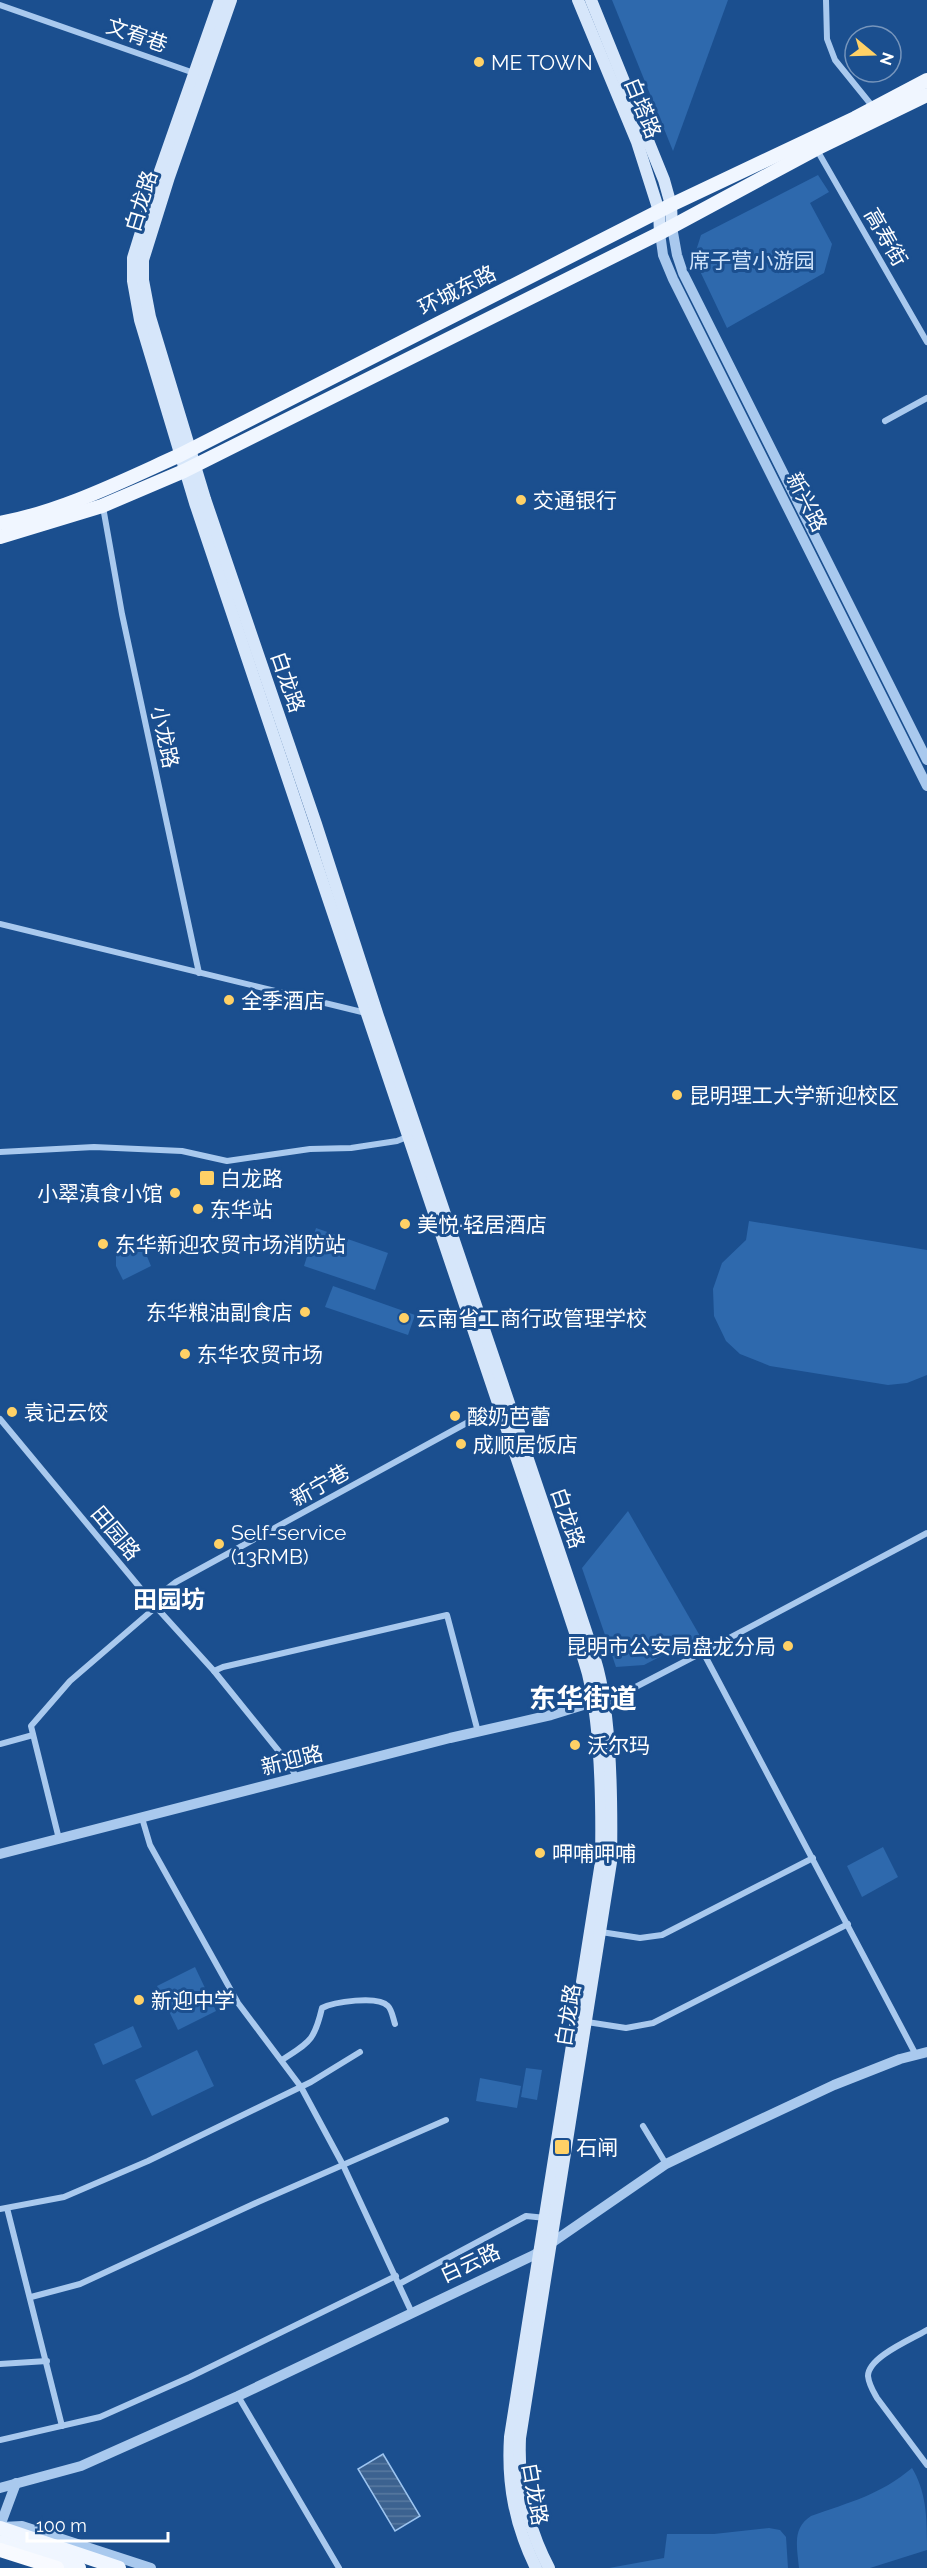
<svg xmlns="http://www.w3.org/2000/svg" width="927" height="2568" font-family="Raleway,'Noto Sans SC',sans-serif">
	<defs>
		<pattern id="water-rules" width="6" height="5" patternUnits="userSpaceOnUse" patternTransform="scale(1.5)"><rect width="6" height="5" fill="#3c6290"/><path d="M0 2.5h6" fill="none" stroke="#597aa1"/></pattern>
	</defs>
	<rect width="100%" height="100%" fill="#1b4f8f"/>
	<g fill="#2e69ad">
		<path d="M612,0H728L673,151Z"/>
		<path d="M818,175L829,192L810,203L832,244L824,273L727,328L699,269L695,254L701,235Z"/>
		<path d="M749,1221L927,1250V1375L907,1383L888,1385L770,1366L740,1354L726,1341L714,1316L713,1289L722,1263L746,1240Z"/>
		<path d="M316,1228L388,1253L375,1290L304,1266Z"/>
		<path d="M141,1242L151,1266L123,1280L116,1266V1256L129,1245Z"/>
		<path d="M333,1286L415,1315L408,1335L325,1307Z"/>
		<path d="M628,1511L700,1636L644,1665L616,1667L582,1568Z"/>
		<path d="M883,1847L898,1877L862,1897L847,1866Z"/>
		<path d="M195,1967L216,2011L178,2030L157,1986Z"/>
		<path d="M133,2026L142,2047L103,2065L94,2044Z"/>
		<path d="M197,2050L214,2086L152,2116L135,2080Z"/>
		<path d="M526,2068L542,2070L537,2100L521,2097Z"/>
		<path d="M480,2078L521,2086L517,2108L476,2101Z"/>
		<path d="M912,2468C927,2493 927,2520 927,2550L870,2568H799C797,2547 792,2528 811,2516C850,2502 880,2495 912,2468Z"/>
		<path d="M769,2528L780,2530L786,2537L788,2568H609L664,2558L667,2534H714Z"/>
	</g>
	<path fill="url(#water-rules)" stroke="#9cc4f0" stroke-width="1.5" d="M383,2454L420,2516L395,2531L358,2469Z"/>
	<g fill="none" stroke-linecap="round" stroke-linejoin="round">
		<g stroke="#a9c9ee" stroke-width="6">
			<path d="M826,0L827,39L835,60L873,107"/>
			<path d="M0,5L194,73"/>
			<path d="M817,150L927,342"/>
			<path d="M885,421L927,398"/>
			<path d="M103,507L122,614L199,973"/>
			<path d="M0,924L366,1013"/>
			<path d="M0,1152L94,1147L182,1151L227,1161L310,1149L351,1148L397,1141L407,1137"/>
			<path d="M0,1419L156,1607L214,1671L290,1765L297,1779"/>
			<path d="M151,1601L176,1582L483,1414L502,1407"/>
			<path d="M703,1652L916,2055"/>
			<path d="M214,1671L223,1667L447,1615L478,1732"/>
			<path d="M603,1701L624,1693L703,1652L927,1533"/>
			<path d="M0,1744L33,1735"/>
			<path d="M142,1818L150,1845L238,2003L301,2087L343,2165L412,2313"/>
			<path d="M59,1839L31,1726L70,1681L156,1607"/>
			<path d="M601,1932L640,1938L662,1935L813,1858"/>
			<path d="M587,2022L626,2028L653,2023L848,1924"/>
			<path d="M282,2060C309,2042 314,2042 322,2008C333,2002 378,1995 388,2006C392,2010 393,2018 395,2024"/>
			<path d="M643,2126L666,2164"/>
			<path d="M7,2208L62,2426"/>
			<path d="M0,2209L64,2197L148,2161L311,2082L360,2052"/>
			<path d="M399,2284L526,2216L546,2218"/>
			<path d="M31,2297L80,2284L258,2202L446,2120"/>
			<path d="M927,2330C912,2339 868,2357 868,2376C869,2385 873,2391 877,2398L927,2465"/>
			<path d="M0,2364L47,2361"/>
			<path d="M238,2396L339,2568"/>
			<path d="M0,2440L100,2417L190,2377L396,2276"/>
		</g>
		<g stroke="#a9c9ee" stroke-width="10">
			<path d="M672,227L677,255L683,273L927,760"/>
			<path d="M660,233L663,255L673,279L927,786"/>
			<path d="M0,1854L450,1738L551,1715L593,1702"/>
			<path d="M0,2488L81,2466L238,2396L534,2255L666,2164L691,2152L834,2085L900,2059L927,2052"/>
			<path d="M0,2526L16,2483"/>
			<path d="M2,2527L22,2526L151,2568"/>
		</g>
		<g stroke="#d6e6fa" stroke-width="12">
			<path d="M220,0L159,174L133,258V281L140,320L195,503L567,1608C574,1630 582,1652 588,1674C601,1727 602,1806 601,1862L510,2437C507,2485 515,2525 536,2568"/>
			<path d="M231,0L169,177L143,260V280L150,317L205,499L316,824L378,1016L577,1604C584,1626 592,1648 598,1670C612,1725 612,1806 611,1862L520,2438C518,2486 527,2526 549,2568"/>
			<path d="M578,0L637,142L659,211L660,233"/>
			<path d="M591,0L664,180L671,205L672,227"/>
		</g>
		<g stroke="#f0f6ff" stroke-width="14">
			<path d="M0,523C63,511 122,481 180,455L671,205L855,118L927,80"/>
			<path d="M0,537L102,506L184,471L660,233L816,149L927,95"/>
			<path d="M0,2528L119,2568"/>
			<path d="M0,2542L79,2568"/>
		</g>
		<path stroke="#f8faff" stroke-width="14" d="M0,2550L57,2568"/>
	</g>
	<g fill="#ffd166" stroke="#1b4f8f" stroke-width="2">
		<circle cx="479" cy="62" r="6"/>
		<circle cx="521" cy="500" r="6"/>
		<circle cx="229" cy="1000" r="6"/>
		<circle cx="677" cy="1095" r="6"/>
		<rect x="199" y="1170" width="16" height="16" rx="3"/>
		<circle cx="175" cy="1193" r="6"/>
		<circle cx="198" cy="1209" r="6"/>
		<circle cx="405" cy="1224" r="6"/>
		<circle cx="103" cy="1244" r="6"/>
		<circle cx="305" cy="1312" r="6"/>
		<circle cx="404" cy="1318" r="6"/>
		<circle cx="185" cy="1354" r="6"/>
		<circle cx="12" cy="1412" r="6"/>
		<circle cx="455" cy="1416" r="6"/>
		<circle cx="461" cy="1444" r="6"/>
		<circle cx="219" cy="1544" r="6"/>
		<circle cx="788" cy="1646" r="6"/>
		<circle cx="575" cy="1745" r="6"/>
		<circle cx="540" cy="1853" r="6"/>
		<circle cx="139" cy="2000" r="6"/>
		<rect x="554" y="2139" width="16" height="16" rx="3"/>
	</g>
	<g text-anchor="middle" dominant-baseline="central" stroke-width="6" stroke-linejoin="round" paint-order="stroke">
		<g font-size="21" fill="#fff" stroke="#1b4f8f">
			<text transform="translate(137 35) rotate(19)">文宥巷</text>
			<text transform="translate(643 108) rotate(68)">白塔路</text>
			<text transform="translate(141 201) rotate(-73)">白龙路</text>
			<text transform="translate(886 237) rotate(60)">高寿街</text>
			<text transform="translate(457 290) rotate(-27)">环城东路</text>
			<text transform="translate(807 502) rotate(63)">新兴路</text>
			<text transform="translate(288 682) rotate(71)">白龙路</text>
			<text transform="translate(165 737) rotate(78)">小龙路</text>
			<text transform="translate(320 1485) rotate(-29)">新宁巷</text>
			<text transform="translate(568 1518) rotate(71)">白龙路</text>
			<text transform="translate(116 1533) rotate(50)">田园路</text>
			<text transform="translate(292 1760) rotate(-14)">新迎路</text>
			<text transform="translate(568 2015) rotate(-81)">白龙路</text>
			<text transform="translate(470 2263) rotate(-25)">白云路</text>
			<text transform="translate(535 2494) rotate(80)">白龙路</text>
		</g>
		<g font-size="21" fill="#fff" stroke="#1b4f8f" text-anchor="start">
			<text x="491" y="62">ME TOWN</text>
			<text x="533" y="500">交通银行</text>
			<text x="241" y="1000">全季酒店</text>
			<text x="689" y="1095">昆明理工大学新迎校区</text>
			<text x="220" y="1178">白龙路</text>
			<text x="163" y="1193" text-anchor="end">小翠滇食小馆</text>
			<text x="210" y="1209">东华站</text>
			<text x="417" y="1224">美悦·轻居酒店</text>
			<text x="115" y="1244">东华新迎农贸市场消防站</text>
			<text x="293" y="1312" text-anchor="end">东华粮油副食店</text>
			<text x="416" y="1318">云南省工商行政管理学校</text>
			<text x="197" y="1354">东华农贸市场</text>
			<text x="24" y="1412">袁记云饺</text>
			<text x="467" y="1416">酸奶芭蕾</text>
			<text x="473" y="1444">成顺居饭店</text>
			<text x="231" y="1532">Self-service<tspan x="231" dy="24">(13RMB)</tspan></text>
			<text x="776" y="1646" text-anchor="end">昆明市公安局盘龙分局</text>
			<text x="587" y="1745">沃尔玛</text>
			<text x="552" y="1853">呷哺呷哺</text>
			<text x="151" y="2000">新迎中学</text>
			<text x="576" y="2147">石闸</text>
		</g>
		<g font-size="21" fill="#cfe3fa" stroke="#1b4f8f">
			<text x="752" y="260">席子营小游园</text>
		</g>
		<g font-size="24" font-weight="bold" fill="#fff" stroke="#1b4f8f">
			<text x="169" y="1599">田园坊</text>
		</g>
		<g font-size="27" font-weight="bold" fill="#fff" stroke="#1b4f8f">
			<text x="583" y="1698">东华街道</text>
		</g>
	</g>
	<g transform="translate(873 54) rotate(109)"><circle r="28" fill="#1b4f8f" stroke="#7695bc" stroke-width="1.5"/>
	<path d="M0-4.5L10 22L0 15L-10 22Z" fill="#ffd166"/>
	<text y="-9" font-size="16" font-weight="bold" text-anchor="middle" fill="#ffffff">N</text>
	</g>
	<path d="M27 2532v9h141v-9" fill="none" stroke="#ffffff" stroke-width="3"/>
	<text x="36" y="2532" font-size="18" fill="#ffffff" stroke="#1b4f8f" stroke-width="4.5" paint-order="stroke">100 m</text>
</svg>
